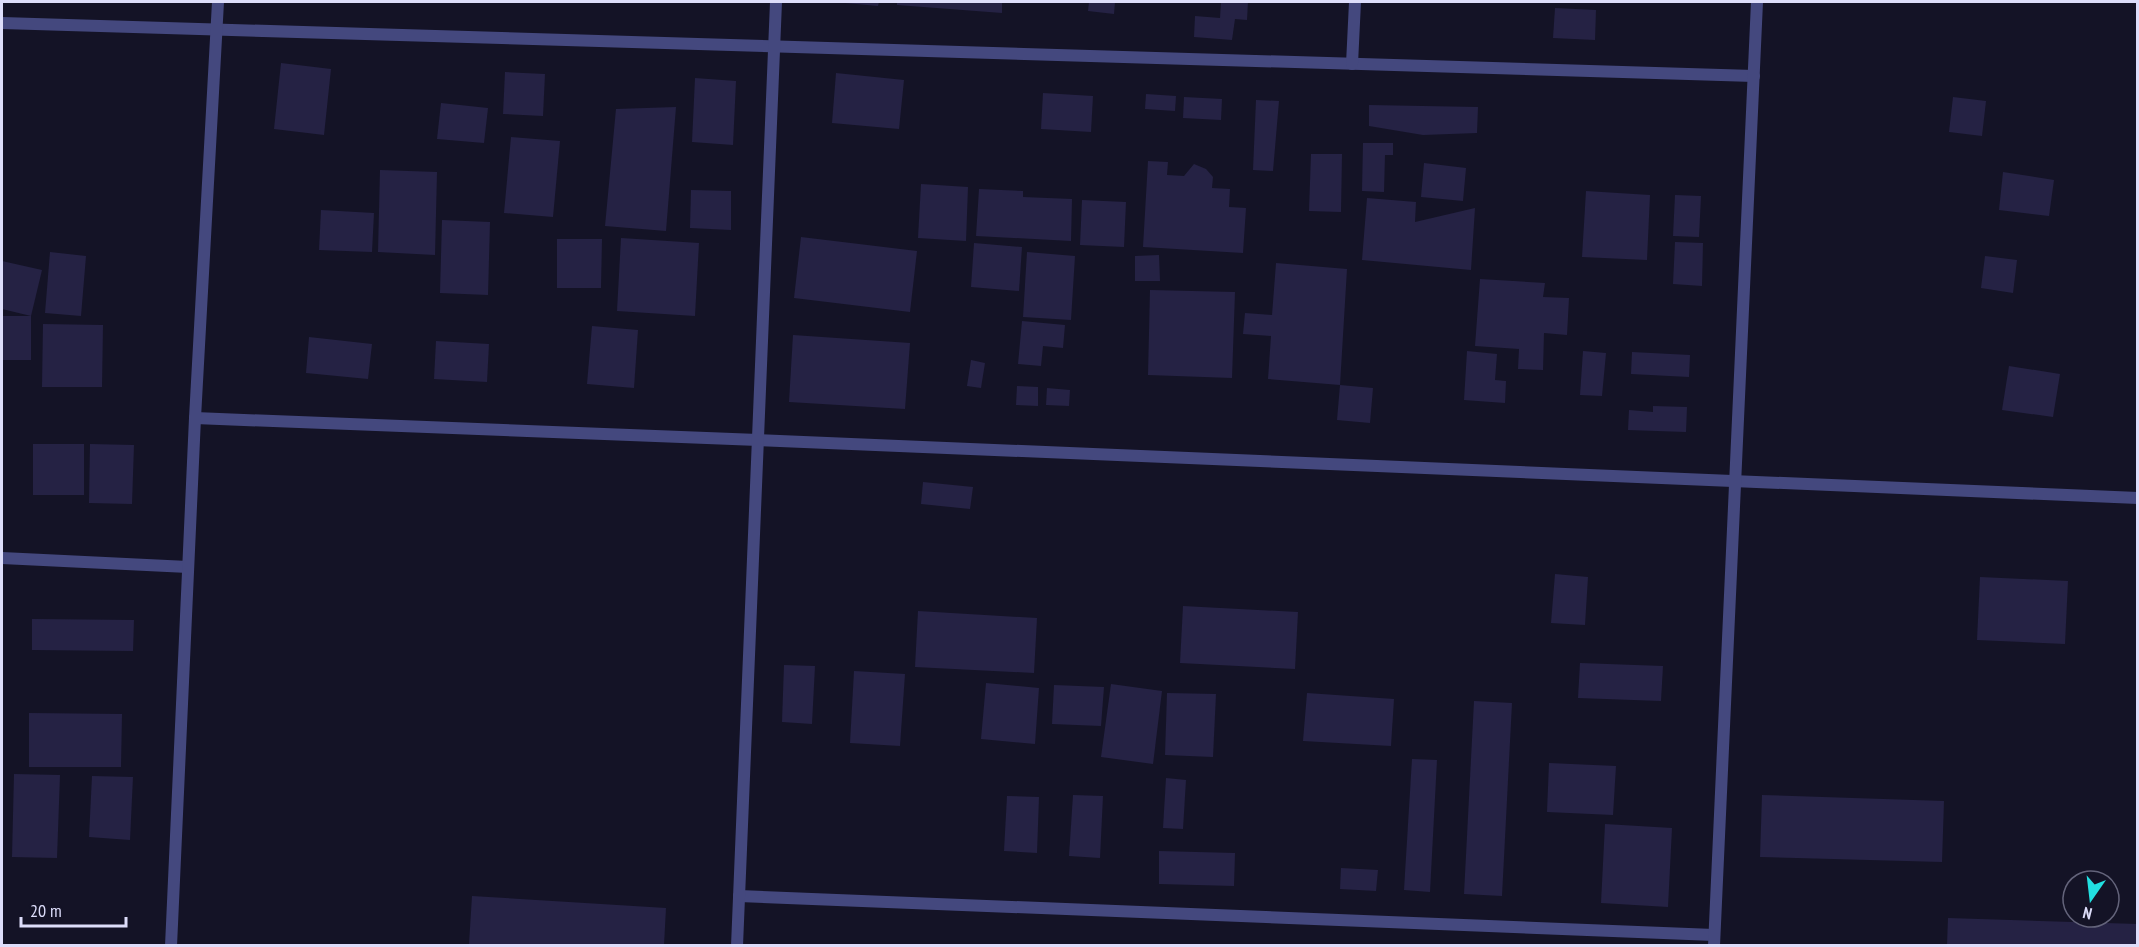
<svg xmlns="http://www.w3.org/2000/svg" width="2139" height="947" font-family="'PT Sans Narrow',sans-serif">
	<rect width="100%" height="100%" fill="#141326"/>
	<g fill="#252244">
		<path d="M845,2H879L878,6L845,3Z"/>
		<path d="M897,2H1002V13L897,5Z"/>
		<path d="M1089,2H1115L1114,14L1088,11Z"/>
		<path d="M1221,2H1248L1247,20L1235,19L1232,40L1194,37L1195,16L1220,18Z"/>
		<path d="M1555,8L1596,10L1595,40L1553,38Z"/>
		<path d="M281,63L331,69L324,135L274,129Z"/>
		<path d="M505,72L545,74L543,116L503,114Z"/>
		<path d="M836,73L904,80L899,129L832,123Z"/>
		<path d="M695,78L736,81L733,145L692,142Z"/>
		<path d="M1043,93L1093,96L1091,132L1041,129Z"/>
		<path d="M1146,94L1176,96L1175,111L1145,109Z"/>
		<path d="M1184,97L1222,99L1221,120L1183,118Z"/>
		<path d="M1953,97L1986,101L1982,136L1949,132Z"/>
		<path d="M1256,100L1279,101L1273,171L1253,170Z"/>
		<path d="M441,103L488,108L484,143L437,139Z"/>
		<path d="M1369,105L1478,107L1477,133L1423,135L1369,126Z"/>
		<path d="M676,107L666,231L605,226L616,109Z"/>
		<path d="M511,137L560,141L553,217L504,213Z"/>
		<path d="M1363,143H1393V155H1385L1384,192L1362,191Z"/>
		<path d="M1311,154H1342L1341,212L1309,211Z"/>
		<path d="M1148,161L1168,162L1167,175L1184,176L1194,164L1206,169L1213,177L1212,188L1230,189L1229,207L1246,208L1243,253L1143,247Z"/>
		<path d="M1424,163L1466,168L1463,201L1421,197Z"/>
		<path d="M380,170L437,172L435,255L378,252Z"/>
		<path d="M2003,172L2054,180L2049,216L1999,210Z"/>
		<path d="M921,184L968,187L966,241L918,238Z"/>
		<path d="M979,189L1023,191V197L1072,199L1071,241L976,236Z"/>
		<path d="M691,190L731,191V230L690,228Z"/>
		<path d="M1586,191L1650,195L1647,260L1582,257Z"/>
		<path d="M1675,195L1701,196L1699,237L1673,236Z"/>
		<path d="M1367,198L1416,202L1415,222L1475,208L1471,270L1362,260Z"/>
		<path d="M1082,200L1126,202L1124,247L1080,245Z"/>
		<path d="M321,210L374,213L372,252L319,250Z"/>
		<path d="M442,220L490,222L488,295L440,293Z"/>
		<path d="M801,237L917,251L910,312L794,298Z"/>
		<path d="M621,238L699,243L695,316L617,311Z"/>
		<path d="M557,239H602L601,288H557Z"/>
		<path d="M1675,242L1703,243L1702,286L1673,284Z"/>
		<path d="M974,243L1022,247L1019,291L971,287Z"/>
		<path d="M50,252L86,256L81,316L45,313Z"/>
		<path d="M1027,252L1075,256L1071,320L1023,317Z"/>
		<path d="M1159,255L1160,281H1135V256Z"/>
		<path d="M1985,256L2017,260L2013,293L1981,288Z"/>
		<path d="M2,261L42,270L31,316L2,309Z"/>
		<path d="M1276,263L1347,269L1340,385L1373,388L1370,423L1337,420L1340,385L1268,379L1271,336L1243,334L1245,313L1272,315Z"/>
		<path d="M1480,279L1545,283L1543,297L1569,298L1567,335L1544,333L1543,370L1518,369L1519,349L1475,346Z"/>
		<path d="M1150,290L1235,292L1232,378L1148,375Z"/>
		<rect x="2" y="316" width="29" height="44"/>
		<path d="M1022,321L1065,325L1063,348L1043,346L1041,366L1018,364Z"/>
		<path d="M43,324L103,325L102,387H42Z"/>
		<path d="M592,326L638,330L634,388L587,384Z"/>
		<path d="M793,335L910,343L905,409L789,402Z"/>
		<path d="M309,337L372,344L368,379L306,373Z"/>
		<path d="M436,341L489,344L487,382L434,379Z"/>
		<path d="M1467,351L1497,354L1495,380L1506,381L1505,403L1464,400Z"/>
		<path d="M1583,351L1606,353L1602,396L1580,395Z"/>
		<path d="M1632,352L1690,355L1689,377L1631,374Z"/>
		<path d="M971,360L985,363L981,388L967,386Z"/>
		<path d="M2009,366L2060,374L2053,417L2002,410Z"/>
		<path d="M1017,386L1038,387V406L1016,405Z"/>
		<path d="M1047,388L1070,390L1069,406L1046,405Z"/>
		<path d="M1653,406L1687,407L1686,432L1628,430L1629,410L1653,412Z"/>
		<rect x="33" y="444" width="51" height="51"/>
		<path d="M90,444L134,445L132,504L89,503Z"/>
		<path d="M923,482L973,487L970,509L921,504Z"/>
		<path d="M1555,574L1588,577L1585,625L1551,623Z"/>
		<path d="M1980,577L2068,581L2065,644L1977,640Z"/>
		<path d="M1183,606L1298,612L1295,669L1180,663Z"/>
		<path d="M918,611L1037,618L1034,673L915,667Z"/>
		<path d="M32,619L134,620L133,651L32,650Z"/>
		<path d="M1580,663L1663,666L1661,701L1578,698Z"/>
		<path d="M784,665L815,666L812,724L782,722Z"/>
		<path d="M854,671L905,674L900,746L850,743Z"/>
		<path d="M986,683L1039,688L1035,744L981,739Z"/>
		<path d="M1111,684L1162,691L1153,764L1101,757Z"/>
		<path d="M1054,685L1104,687L1101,726L1052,724Z"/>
		<path d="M1167,693L1216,694L1213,757L1165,755Z"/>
		<path d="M1307,693L1394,699L1391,746L1303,741Z"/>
		<path d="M1474,701L1512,703L1502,896L1464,894Z"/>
		<path d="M29,713L122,714L121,767H29Z"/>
		<path d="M1412,759L1437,760L1430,892L1404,890Z"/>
		<path d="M1549,763L1616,766L1613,815L1547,812Z"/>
		<path d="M14,774L60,775L57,858L12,857Z"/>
		<path d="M92,776L133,777L130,840L89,837Z"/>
		<path d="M1166,778L1186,780L1183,829L1163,828Z"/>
		<path d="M1073,795L1103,796L1100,858L1069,856Z"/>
		<path d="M1762,795L1944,801L1942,862L1760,857Z"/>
		<path d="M1007,796L1039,797L1037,853L1004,851Z"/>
		<path d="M1605,824L1672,828L1668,907L1601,903Z"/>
		<path d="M1159,851L1235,853L1234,886L1159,884Z"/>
		<path d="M1341,868L1378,870L1376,891L1340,889Z"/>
		<path d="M472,896L666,908L664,945L469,944Z"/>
		<path d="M1948,918L2138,924V945H1947Z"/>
	</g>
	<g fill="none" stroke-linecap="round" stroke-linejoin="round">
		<g stroke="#44487e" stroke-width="12">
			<path d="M2,23L1754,76"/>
			<path d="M1352,64L1355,2"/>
			<path d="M195,418L758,440L2138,498"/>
			<path d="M2,558L188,567"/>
			<path d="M739,896L1714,935"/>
			<path d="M171,946L195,418L218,2"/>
			<path d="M737,946L776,2"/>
			<path d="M1714,946L1757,2"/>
		</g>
	</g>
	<rect width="2139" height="947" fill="none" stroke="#ddddfa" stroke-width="6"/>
	<g transform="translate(2091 899) rotate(194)"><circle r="28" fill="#141326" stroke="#64647b" stroke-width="1.5"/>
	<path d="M0-4.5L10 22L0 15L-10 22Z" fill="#22e0e1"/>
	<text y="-9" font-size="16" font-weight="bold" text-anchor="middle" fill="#ddddfa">N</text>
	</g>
	<path d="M21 917v9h105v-9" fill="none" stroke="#ddddfa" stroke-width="3"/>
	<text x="30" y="917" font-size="18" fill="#ddddfa" stroke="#141326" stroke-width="4.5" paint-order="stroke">20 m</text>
</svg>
